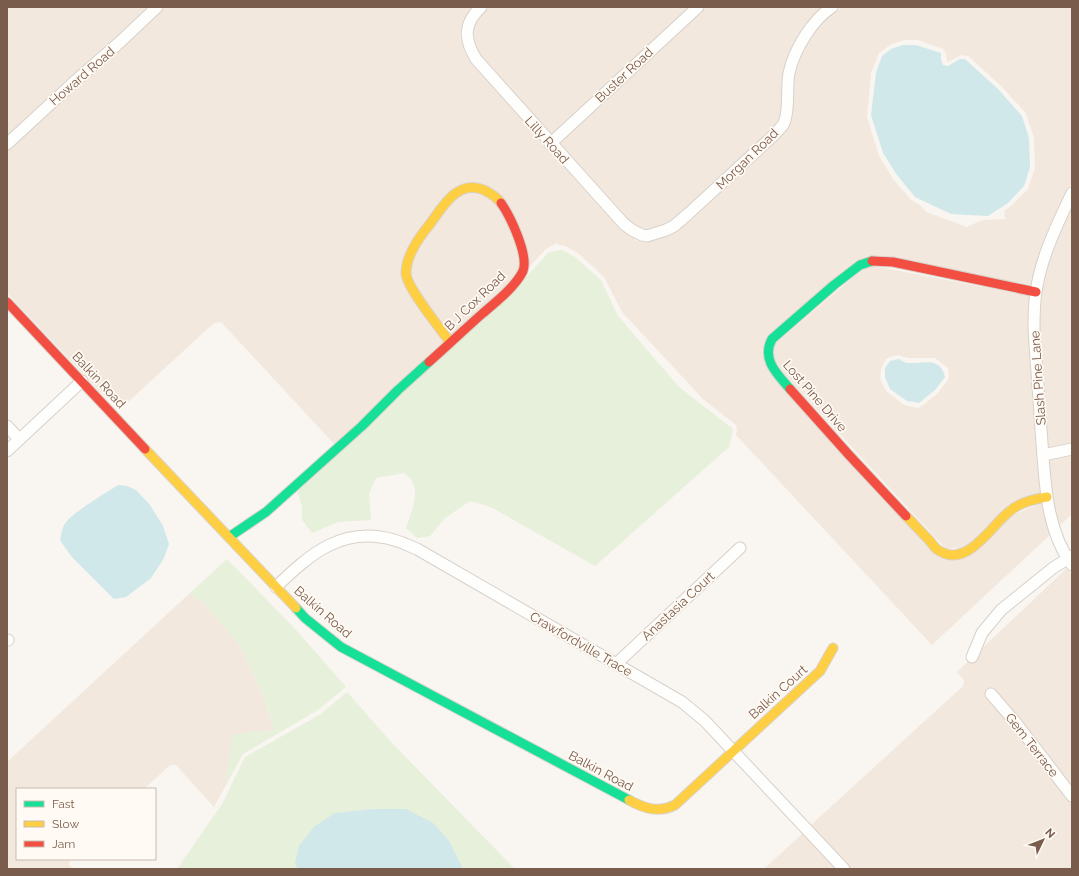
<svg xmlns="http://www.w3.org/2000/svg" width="1079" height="876" font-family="Raleway,sans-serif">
	<rect width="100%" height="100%" fill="#f9f5f0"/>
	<g fill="#f2e8de" fill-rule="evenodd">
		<path d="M7,7H150L117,39L7,138Z"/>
		<path d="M164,7H474L461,30L460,38L462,39L465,53L471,62L543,144L620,228L636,238L635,240L643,242L668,235L677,230L792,108L795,73L804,48L820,24L842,7H1072V182L1055,217L1032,285L873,256L762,350L940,558L1012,515L1042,503L1050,535L932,645L736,435L737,429L736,425L703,399L622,312L604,277L578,253L565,246L559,245L557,243L546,249L532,264L335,445L221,322L214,323L128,402L105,397L7,293V151L75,87L124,46ZM904,40H918L943,49L946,53L947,61L948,62L961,55L968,56L1001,86L1025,112L1034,137L1035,168L1028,189L1011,206L1004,211L1005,219L982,220L967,227L926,212L920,205L911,200L893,179L879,156L867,117L871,73L879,53L890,45Z"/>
		<path d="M489,7H690L551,136L480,56L475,47L472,33L473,28L476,20Z"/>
		<path d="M705,7H824L784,73L781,108L779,121L770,132L685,211L671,221L665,225L648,230H644L628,220L558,144Z"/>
		<path d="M1072,205V443L1048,449L1039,328V306L1044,275L1051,256Z"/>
		<path d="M874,266L1030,296L1028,330L1041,493L967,546L946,549L786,376L774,358V345L862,270ZM898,355L908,358H935L948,368L949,375L948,380L937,394L922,406L918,408L904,405L886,391L880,379L881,369L886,359L890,357Z"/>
		<path d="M1072,454V514L1059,526L1052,495L1049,459Z"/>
		<path d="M1067,568L1072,575V869H851L811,825L963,686L964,680L957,672Z"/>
		<path d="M190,593L202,602L240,645L265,700L274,732L259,731L229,765L226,785L214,807L176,765H170L144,789H17V859H70L69,865L73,869H7V762Z"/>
		<path d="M803,833L836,869H764Z"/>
	</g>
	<g fill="#e7f0db">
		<path d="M562,250L575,257L601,280L618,316L679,387L733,429L729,447L595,566L491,507L470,501L444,519L430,536L417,538L406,528C412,509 424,487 404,473L376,478L369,494L371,520L338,522L312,533L302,520V506L297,491L522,282L549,252Z"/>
		<path d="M227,559L297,631L346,687L318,710L243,754L226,785L232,734L259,731L274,732L265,700L240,645L202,602L190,593Z"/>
		<path d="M347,692L391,742L515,869H177L222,804L245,757L321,714Z"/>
	</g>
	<g fill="#d0e8ea">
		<path d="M903,45H916L941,53V59L943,65L948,66L960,59H965L998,89L1022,116L1029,138L1030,167L1024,186L1008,203L988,216L951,214L915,197L897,175L883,153L871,115L876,73L882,56L891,49Z"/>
		<path d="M899,359C902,361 905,363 908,363C924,364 940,356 945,377L935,390L919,403L907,401L890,389L885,377V368L890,361Z"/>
		<path d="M118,485L127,486L136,490L150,505L163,526L169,544L164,558L151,578L126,597L114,599L71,556L60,540C61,535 62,529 64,525C71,513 106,493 118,485Z"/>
		<path d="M374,809H406L433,823L449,841L463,869H298L295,863L299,846L314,827L335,813Z"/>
	</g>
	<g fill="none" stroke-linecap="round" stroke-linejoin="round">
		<defs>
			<g id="street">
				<path d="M481,7C463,24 464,39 476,59L624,224L632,230L642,235L647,236L666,230L674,226L688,214L774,135C777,131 782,127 784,123C790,109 786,88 789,73C794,50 812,20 832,7"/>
				<path d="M7,144L72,84L120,42L157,7"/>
				<path d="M550,144L698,7"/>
				<path d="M1072,193C1057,225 1041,257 1036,292C1034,304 1034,316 1034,329C1036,362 1039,396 1041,430C1045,475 1044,527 1072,565"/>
				<path d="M7,426L19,439"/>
				<path d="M7,451L82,381"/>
				<path d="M1043,455L1072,449"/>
				<path d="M276,587C310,554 343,525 394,540C402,542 409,546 417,549L682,702L705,721L844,869"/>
				<path d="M7,640H8"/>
				<path d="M972,657L982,633L1001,610L1053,568L1072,556"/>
				<path d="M616,664L740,548"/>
				<path d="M991,694L1016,723L1072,796"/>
			</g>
			<g id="fast">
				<path d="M790,389C777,374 761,359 772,339L834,285L860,265L872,261"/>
				<path d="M229,537L266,512L362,426L398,390L429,362"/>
				<path d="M296,608L305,618L341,647L629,800"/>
			</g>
			<g id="slow">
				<path d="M450,342C440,328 406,287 406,273C406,256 420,236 430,224C443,206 458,179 484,190C490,193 496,196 501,203"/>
				<path d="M145,449L296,608"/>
				<path d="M906,516C914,524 922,533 930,541C932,544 935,548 938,550C967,570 991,525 1010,511C1020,502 1034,499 1047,497"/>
				<path d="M629,800C645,809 659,813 675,805L820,671L833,648"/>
			</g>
			<g id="jam">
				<path d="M872,261L893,262L1036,292"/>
				<path d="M7,302L145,449"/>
				<path d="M429,362C447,346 465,329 483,313C496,302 516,286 523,271C529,255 510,216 501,203"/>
				<path d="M790,389L849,455L906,516"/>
			</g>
		</defs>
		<use href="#street" stroke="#d7d1cb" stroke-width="13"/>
		<use href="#fast" stroke="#d9d2cb" stroke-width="11"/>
		<use href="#slow" stroke="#d9d2cb" stroke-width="11"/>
		<use href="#jam" stroke="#d9d2cb" stroke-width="11"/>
		<use href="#street" stroke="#fefefd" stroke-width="11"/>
		<use href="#fast" stroke="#16e098" stroke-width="9"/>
		<use href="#slow" stroke="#ffcf43" stroke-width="9"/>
		<use href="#jam" stroke="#f24e42" stroke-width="9"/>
	</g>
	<g text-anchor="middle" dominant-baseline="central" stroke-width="3.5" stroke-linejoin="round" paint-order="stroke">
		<g font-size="13" fill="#7a5c4d" stroke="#fffaf3">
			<text transform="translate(624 75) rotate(-43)">Buster Road</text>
			<text transform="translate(82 76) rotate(-41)">Howard Road</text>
			<text transform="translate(547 140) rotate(48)">Lilly Road</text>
			<text transform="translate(747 159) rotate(-44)">Morgan Road</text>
			<text transform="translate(475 301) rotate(-44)">B J Cox Road</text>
			<text transform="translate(1038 378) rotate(-94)">Slash Pine Lane</text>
			<text transform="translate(99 380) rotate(47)">Balkin Road</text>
			<text transform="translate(815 396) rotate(49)">Lost Pine Drive</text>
			<text transform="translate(678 606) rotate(-43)">Anastasia Court</text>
			<text transform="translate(323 612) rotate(41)">Balkin Road</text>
			<text transform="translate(581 644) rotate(30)">Crawfordville Trace</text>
			<text transform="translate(778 692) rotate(-42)">Balkin Court</text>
			<text transform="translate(1032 745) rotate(52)">Gem Terrace</text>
			<text transform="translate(601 771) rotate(28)">Balkin Road</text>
		</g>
	</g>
	<rect width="1079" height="876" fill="none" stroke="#7a5c4d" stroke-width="16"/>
	<rect x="16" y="788" width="140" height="72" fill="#fffaf3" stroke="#cabbb1"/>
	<rect x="24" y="801" width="20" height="6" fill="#16e098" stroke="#cabbb1"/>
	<text x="52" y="808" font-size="12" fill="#7a5c4d">Fast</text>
	<rect x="24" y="821" width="20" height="6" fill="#ffcf43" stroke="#cabbb1"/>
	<text x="52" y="828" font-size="12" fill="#7a5c4d">Slow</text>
	<rect x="24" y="841" width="20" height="6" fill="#f24e42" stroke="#cabbb1"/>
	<text x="52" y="848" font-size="12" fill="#7a5c4d">Jam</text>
	<g transform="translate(1043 840) rotate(47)" stroke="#fffaf3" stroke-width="3" paint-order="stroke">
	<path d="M0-3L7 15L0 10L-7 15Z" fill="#7a5c4d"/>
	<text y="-6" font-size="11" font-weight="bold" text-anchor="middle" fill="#7a5c4d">N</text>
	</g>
</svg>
